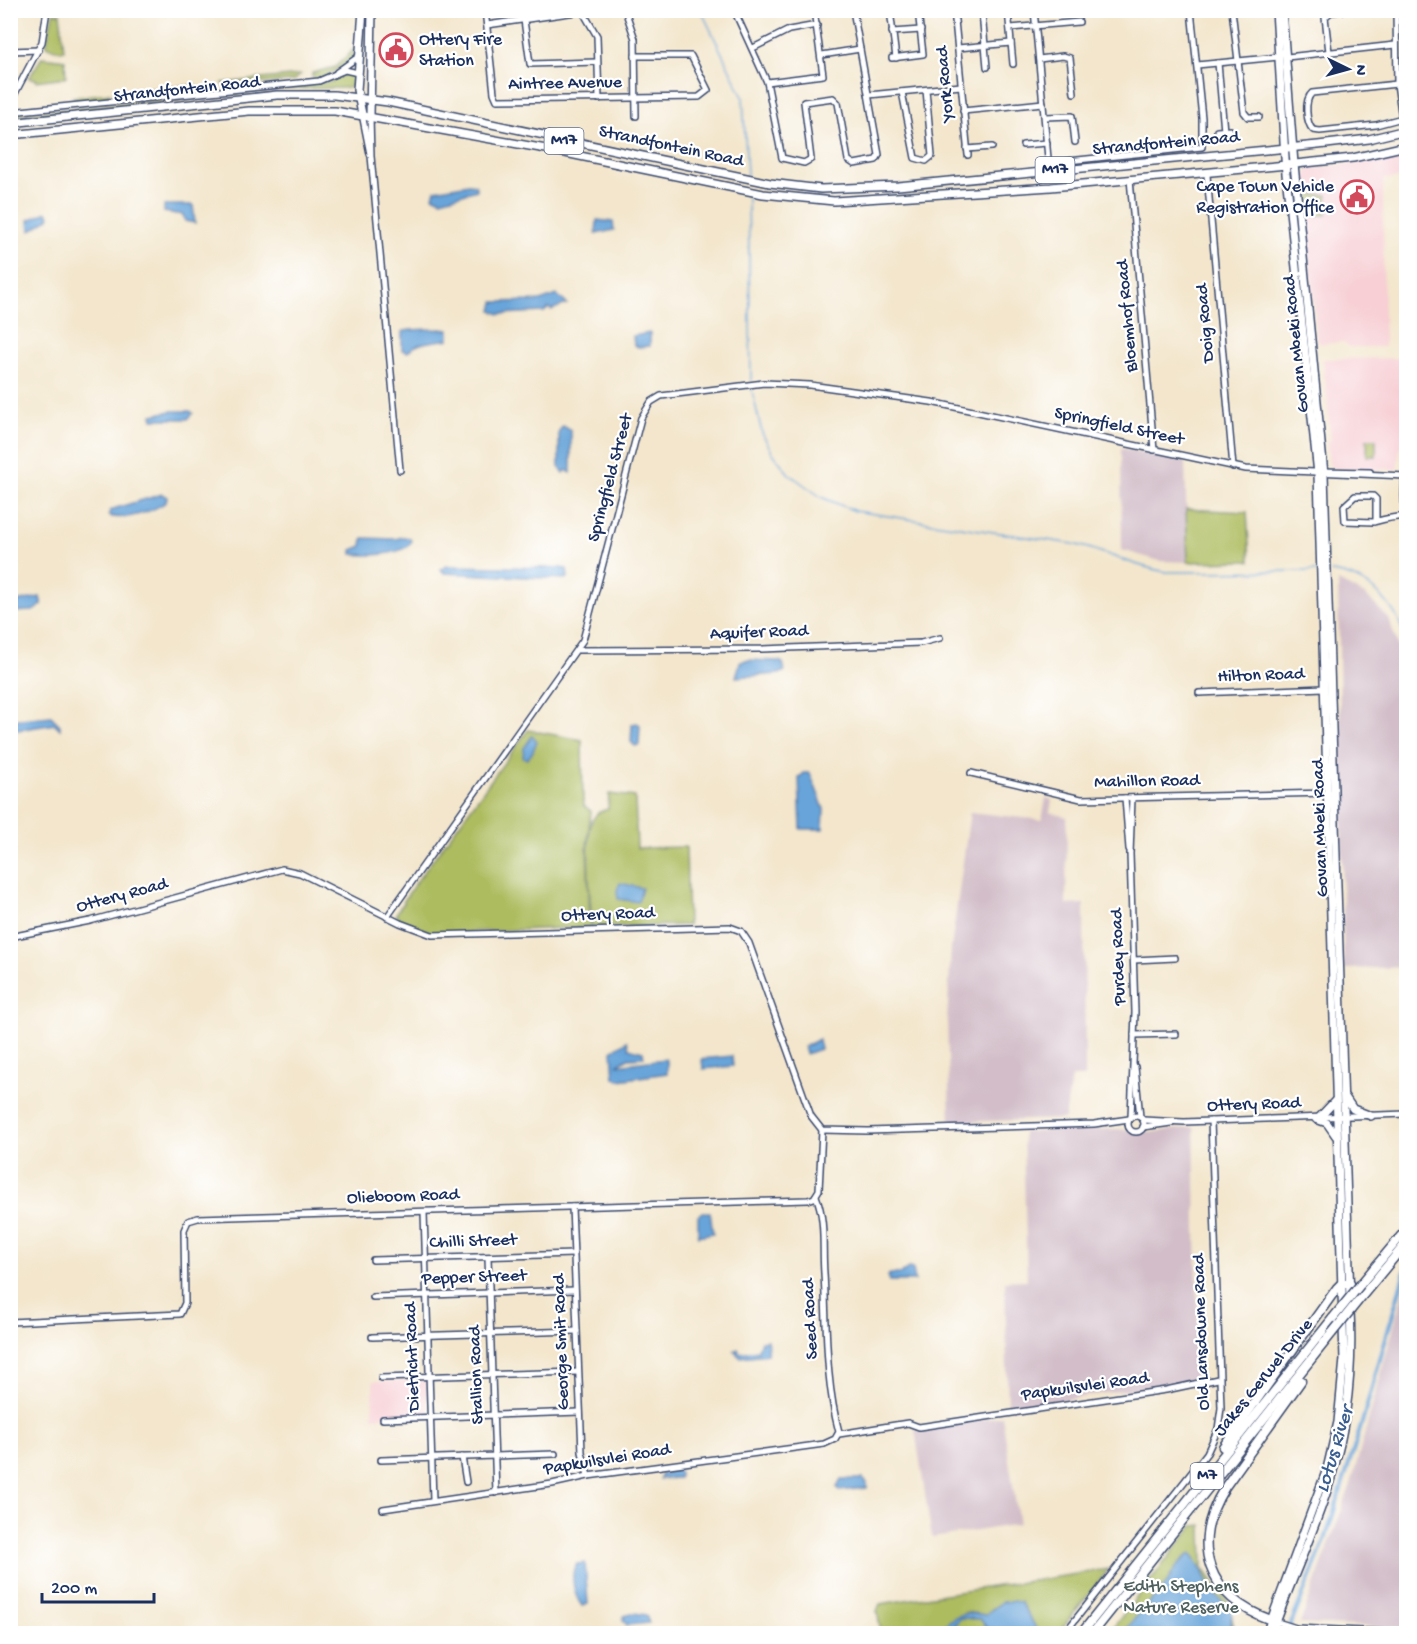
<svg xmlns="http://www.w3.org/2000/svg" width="1417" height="1644" font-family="'Gochi Hand',sans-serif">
	<rect width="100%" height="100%" fill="#fff"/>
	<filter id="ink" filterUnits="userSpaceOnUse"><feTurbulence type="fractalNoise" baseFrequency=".0167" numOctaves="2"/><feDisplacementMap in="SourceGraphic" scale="12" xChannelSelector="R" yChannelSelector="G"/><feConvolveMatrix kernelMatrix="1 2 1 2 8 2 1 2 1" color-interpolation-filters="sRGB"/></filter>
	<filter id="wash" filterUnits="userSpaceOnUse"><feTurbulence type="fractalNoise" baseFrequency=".008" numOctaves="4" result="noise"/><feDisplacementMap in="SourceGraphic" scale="24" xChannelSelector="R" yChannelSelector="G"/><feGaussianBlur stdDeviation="1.35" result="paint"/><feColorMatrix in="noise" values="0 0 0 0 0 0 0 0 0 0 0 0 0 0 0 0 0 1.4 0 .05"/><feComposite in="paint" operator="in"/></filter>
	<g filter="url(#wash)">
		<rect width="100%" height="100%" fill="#f3e6cc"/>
		<g fill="#f7cfd4">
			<path d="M1406,153V178L1383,179L1384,347H1350L1343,342L1321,344L1317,340L1303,178L1310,169L1392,159Z"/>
			<path d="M1406,358V438L1400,448L1397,469H1334L1329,464L1327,442L1331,440L1323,359Z"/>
			<path d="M426,1380L428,1415L373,1417V1381Z"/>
		</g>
		<g fill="#d2bdc8">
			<path d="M1121,448L1185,462L1188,562L1160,561L1122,550Z"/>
			<path d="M1338,581L1365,595L1389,619L1403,661L1406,967L1344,969Z"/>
			<path d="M1046,798L1052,800L1050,812L1067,817L1066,905L1084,904L1085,1077H1071L1065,1119L950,1122L947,1021L951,949L970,812L1042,820Z"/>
			<path d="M1194,1127L1199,1378L1008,1409L1005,1281L1027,1280L1023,1132L1116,1129L1154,1132Z"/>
			<path d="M1406,1282V1628L1300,1624L1351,1484Z"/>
			<path d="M1002,1416L1019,1524L932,1538L915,1430Z"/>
		</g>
		<g fill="#adbc5f" stroke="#64765e" stroke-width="1.5">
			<path d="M53,13H60L64,50L61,51L46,46Z"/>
			<path d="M354,49V56C345,65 325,81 312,77V73L335,67Z"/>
			<path d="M42,57L65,60L66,77L36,81V79L29,78Z"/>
			<path d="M344,74L353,76V85L349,88L280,89L11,118L10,115L331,82Z"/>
			<path d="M300,75L294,81L225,86L223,83Z"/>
			<path d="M195,85L194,89L189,92L120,98L117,95V92Z"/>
			<path d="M110,93L108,100L79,102L73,97Z"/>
			<rect x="1306" y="195" width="21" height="20"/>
			<rect x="1367" y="439" width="9" height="17"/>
			<path d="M1186,509L1247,512L1250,561L1188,562Z"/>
			<path d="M528,730L582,740L583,801L584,806L591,811L587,846L590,927L443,933L430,932L398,918L396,914L412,888Z"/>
			<path d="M609,794L635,797L637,848L686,847L688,925L592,927C591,905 584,835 593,819C597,812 601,811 608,809Z"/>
			<path d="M1202,1525L1203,1568L1229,1603L1235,1633L1108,1634L1193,1526Z"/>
			<path d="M1109,1569L1058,1633H1036L1033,1622L1020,1602C1005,1600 996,1604 985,1615L966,1612L938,1633H881L877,1611L880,1604Z"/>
			<path d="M960,1618L981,1619L991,1633L947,1634Z"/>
		</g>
		<g fill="#68a4d9" stroke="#426a9c" stroke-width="1.5">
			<path d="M469,184L475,185L477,190L441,200L433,196L435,190Z"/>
			<path d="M168,205H193L195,223L185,221L183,215L164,212V206Z"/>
			<path d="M47,212L50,216L48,219L30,231L29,220Z"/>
			<path d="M597,220L613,222L614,230L596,234Z"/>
			<path d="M557,295L567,304L551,310L549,308L544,312L500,314L492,311L494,302L540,301Z"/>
			<path d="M441,329L449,330V339C436,342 417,341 408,352L402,350V332C411,328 429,330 441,329Z"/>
			<path d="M650,333V346L638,347L634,345L633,336Z"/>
			<path d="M171,411H190L193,413L188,419H153L152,415Z"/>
			<path d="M563,426L570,430L571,434V473L566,470L564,473L559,467V431Z"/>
			<path d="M162,494L167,497L166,502C152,512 125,521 109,516L110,511L116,508Z"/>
			<path d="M403,537L410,538L411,542C403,556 366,556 352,554V550L362,546L363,538L395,539Z"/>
			<path d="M447,566L560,568L567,569L568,578L564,579L444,573L441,569Z"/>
			<path d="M40,597L42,605L33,611L11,612V603Z"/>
			<path d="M746,660L779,661L783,663L785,671L779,674L736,677L740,662Z"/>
			<path d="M51,716L60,725V729L55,724L11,731V720Z"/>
			<path d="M637,723L640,725L639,745L635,746L631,742L632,724Z"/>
			<path d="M532,736L537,741L532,753L527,759L523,757L524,748Z"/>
			<path d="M804,773H810L824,809L823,829H801L799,778Z"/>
			<path d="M620,883L642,888L638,902L618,899L617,890Z"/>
			<path d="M819,1039L820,1049L806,1054L804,1047Z"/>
			<path d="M627,1041L629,1048L643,1052L644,1057L628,1058L617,1065L665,1059L667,1061V1073L619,1080L614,1078L612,1051Z"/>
			<path d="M732,1056L733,1066L703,1069L702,1059Z"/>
			<path d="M703,1212H710L713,1233L698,1236V1216Z"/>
			<path d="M909,1268L913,1269L915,1281H890L888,1276L890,1274H901Z"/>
			<path d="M768,1340L767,1354L740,1357L734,1351L738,1349L740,1353L758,1350L761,1341Z"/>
			<path d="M675,1470L679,1471V1478L660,1479L661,1474Z"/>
			<path d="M841,1479H863L867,1483V1488L839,1491L837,1487Z"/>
			<path d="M1191,1554C1210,1574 1201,1589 1232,1609L1231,1624L1238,1633H1124C1135,1616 1147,1605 1161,1590C1172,1578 1176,1561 1191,1554Z"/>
			<path d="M585,1563L588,1604L582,1606C574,1596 569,1574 577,1564Z"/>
			<path d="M1011,1601L1020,1602L1035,1626L1036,1633H991L981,1619L960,1618L947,1633H938C951,1615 963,1611 985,1615L1002,1602Z"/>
			<path d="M634,1613L646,1615L649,1623L627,1625L623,1620L624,1616Z"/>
		</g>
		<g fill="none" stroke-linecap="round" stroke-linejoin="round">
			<g stroke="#68a4d9" stroke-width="1.5">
				<path d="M701,10L743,97L747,175"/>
				<path d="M748,195L751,381"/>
				<path d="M751,386L762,433L772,452L789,474L821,497L855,511L1073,544C1105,551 1134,567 1167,572L1318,571"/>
				<path d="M1331,572C1369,576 1398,606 1406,642"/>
			</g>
			<path stroke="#68a4d9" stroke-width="4" d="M1287,1634L1325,1540L1361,1426L1405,1271"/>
		</g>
	</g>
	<g filter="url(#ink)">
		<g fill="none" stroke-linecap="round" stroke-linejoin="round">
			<defs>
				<g id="minor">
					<path d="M485,10L494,93L497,100L699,97L708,90L691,56H635"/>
					<path d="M625,10L635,39L636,116"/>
					<path d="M734,10L767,82L782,158L804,163L811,159L804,102L833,98L838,103L848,160L854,164L876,160L879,155L853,10"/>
					<path d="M890,10L896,58"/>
					<path d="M954,10L968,155"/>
					<path d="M1008,10L1013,64"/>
					<path d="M1034,10L1048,158"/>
					<path d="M1232,10L1244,112L1248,117H1259"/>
					<path d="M1396,10L1397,84L1402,119"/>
					<path d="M583,12L597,36L599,99"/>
					<path d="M524,20L530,64L597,62"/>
					<path d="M487,25L590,10"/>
					<path d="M1010,28L1079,22"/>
					<path d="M892,32L921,30"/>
					<path d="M753,48L789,30L817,25"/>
					<path d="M958,48L1011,43"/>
					<path d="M10,51L39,50"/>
					<path d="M1329,52L1325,17L1331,12L1347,10"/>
					<path d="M822,55L860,49"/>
					<path d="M1287,57L1395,45"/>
					<path d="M892,58L923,54L918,10"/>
					<path d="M1039,59L1063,56L1070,58L1074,93"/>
					<path d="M1218,63L1224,131"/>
					<path d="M1197,65L1279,57"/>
					<path d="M987,67L982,13L987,12"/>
					<path d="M337,72L358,57"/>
					<path d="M767,82L823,75L814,10"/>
					<path d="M1397,84L1312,93C1304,100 1306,123 1313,130L1320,131L1376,125L1406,117"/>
					<path d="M902,92L915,158L926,161L932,156L926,90"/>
					<path d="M869,95L961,86"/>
					<path d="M10,103L42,42L47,10"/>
					<path d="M963,111L1043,103"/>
					<path d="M10,112L319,81L345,70L358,73"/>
					<path d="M362,114L370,154"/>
					<path d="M370,116L371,156L400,470"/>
					<path d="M1045,117L1072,116L1075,142"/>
					<path d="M1217,131L1230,130"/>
					<path d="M1023,145L1047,143"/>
					<path d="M967,149L992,147"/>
					<path d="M1068,161L1202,147V118L1191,10"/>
					<path d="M1207,175L1233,467"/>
					<path d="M1130,179L1154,450"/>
					<path d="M1406,450L1404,496L1406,531"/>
					<path d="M1322,471L1370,472"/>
					<path d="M1376,521V499L1373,496H1355L1344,506L1345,521L1374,522C1385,519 1395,516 1406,517"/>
					<path d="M578,650L762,649L921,643L940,638"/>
					<path d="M1199,693L1324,688"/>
					<path d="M971,773L1081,799L1329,793"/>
					<path d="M1125,798L1129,849"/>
					<path d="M387,917L583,640L641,418L651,402L661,396L764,383L810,385L931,402L1246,469L1406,476"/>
					<path d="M10,937L90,921L282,869L300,873L400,923L432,935L730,927L741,931L749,943L811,1116L822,1130L868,1131L1094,1124L1129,1119"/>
					<path d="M1134,960L1175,958"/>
					<path d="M1134,1035L1176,1034"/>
					<path d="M1135,1067L1140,1117"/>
					<circle cx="1136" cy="1124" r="8"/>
					<path d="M1131,1117L1135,1012L1130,854L1132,798"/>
					<path d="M1143,1120L1184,1122L1406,1114"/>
					<path d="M1143,1127L1171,1123"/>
					<path d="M572,1207L582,1452L588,1476"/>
					<path d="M424,1212L433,1500"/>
					<path d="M488,1257L496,1493"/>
					<path d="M373,1260L574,1254"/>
					<path d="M373,1297L575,1290"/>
					<path d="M10,1322L180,1314L185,1303L184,1230L188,1221L198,1218L808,1200L814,1198L819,1190L822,1130"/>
					<path d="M372,1337L577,1331"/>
					<path d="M381,1378L578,1372"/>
					<path d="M383,1419L580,1412"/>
					<path d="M839,1434L908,1423L919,1427L1166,1390L1218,1379"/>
					<path d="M462,1457L466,1482"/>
					<path d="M381,1460L555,1454"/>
					<path d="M383,1509L552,1484L588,1476L824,1444L835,1439L839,1432C825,1381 827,1326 824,1273C822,1247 826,1220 816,1196"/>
					<path d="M1274,1621L1296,1628L1406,1633"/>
					<path d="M1064,1634L1207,1453L1218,1429L1221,1408L1211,1121"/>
				</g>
				<g id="major">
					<path d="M1282,10L1294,164L1324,474L1350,1299"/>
					<path d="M362,114L357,90L363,10"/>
					<path d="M370,116L372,10"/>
					<path d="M10,123L277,95H334L388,102L770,183L821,189L898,186L1318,145L1369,139L1406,130"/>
					<path d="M10,135L249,111H335L546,149L763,194L834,201L1051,187L1276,166L1353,158L1406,146"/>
					<path d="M1345,1097L1353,1109L1371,1116"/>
					<path d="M1316,1119L1327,1123L1336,1136"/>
					<path d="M1318,1119L1335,1101"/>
					<path d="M1266,1634L1327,1469L1338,1422L1344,1359L1318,474L1286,174L1276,10"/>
					<path d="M1272,1634C1290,1581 1315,1532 1331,1478C1348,1423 1353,1367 1350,1310"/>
				</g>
				<g id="highway">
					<path d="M1360,1285L1406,1230"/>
					<path d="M1358,1301L1406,1243"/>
					<path d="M1223,1447L1337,1288L1341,1284H1350"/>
					<path d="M1271,1620C1207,1597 1189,1545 1225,1487L1301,1381"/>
					<path d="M1081,1634L1333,1318"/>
					<path d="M1092,1634L1332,1333"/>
				</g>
			</defs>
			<use href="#minor" stroke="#3b4a6e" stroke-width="8"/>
			<use href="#major" stroke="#3b4a6e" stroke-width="10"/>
			<use href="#highway" stroke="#3b4a6e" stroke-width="11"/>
			<use href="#minor" stroke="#fff" stroke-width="5"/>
			<use href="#major" stroke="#fff" stroke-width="7"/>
			<use href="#highway" stroke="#fff" stroke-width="8"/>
			<defs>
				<g id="highway-bridge">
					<path d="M1333,1318L1360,1285"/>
					<path d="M1332,1333L1358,1301"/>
				</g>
			</defs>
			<use href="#highway-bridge" stroke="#3b4a6e" stroke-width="11" stroke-linecap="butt"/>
			<use href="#highway-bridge" stroke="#fff" stroke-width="8"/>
		</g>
	</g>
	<defs>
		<symbol id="civic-ring" viewBox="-11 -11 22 22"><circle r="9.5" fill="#fff" stroke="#d1495b" stroke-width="1.5"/><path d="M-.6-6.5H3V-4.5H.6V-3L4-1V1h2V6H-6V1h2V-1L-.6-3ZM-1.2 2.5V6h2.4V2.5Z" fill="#d1495b"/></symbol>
	</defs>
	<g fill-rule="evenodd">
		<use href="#civic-ring" x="377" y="31" width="38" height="38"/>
		<use href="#civic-ring" x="1338" y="178" width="38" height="38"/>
	</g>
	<g text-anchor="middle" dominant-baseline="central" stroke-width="4.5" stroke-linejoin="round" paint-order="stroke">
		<g fill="#fff" stroke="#5f6d8e" stroke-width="1.5">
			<rect x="544.5" y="128" width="39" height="26" rx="4.5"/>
			<rect x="1035.5" y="157" width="39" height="26" rx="4.5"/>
			<rect x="1190.5" y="1463" width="33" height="26" rx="4.5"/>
		</g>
		<g font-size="16" font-weight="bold" fill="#1b2f5e">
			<text x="564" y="141">M17</text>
			<text x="1055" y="170">M17</text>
			<text x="1207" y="1476">M7</text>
		</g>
		<g font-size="18" fill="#1b2f5e" stroke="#fff" text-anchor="start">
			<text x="419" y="40">Ottery Fire<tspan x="419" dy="21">Station</tspan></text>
			<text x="1334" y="187" text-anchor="end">Cape Town Vehicle<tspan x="1334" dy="21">Registration Office</tspan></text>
		</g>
		<g font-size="18" fill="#1b2f5e" stroke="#fff">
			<text transform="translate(565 84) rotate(-1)">Aintree Avenue</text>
			<text transform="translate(946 84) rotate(-95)">York Road</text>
			<text transform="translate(187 90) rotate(-6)">Strandfontein Road</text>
			<text transform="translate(1166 144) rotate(-5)">Strandfontein Road</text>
			<text transform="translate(671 147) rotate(12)">Strandfontein Road</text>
			<text transform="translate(1128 316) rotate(-95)">Bloemhof Road</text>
			<text transform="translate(1206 323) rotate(-95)">Doig Road</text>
			<text transform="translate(1297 344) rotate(-96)">Govan Mbeki Road</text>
			<text transform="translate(1119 427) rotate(12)">Springfield Street</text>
			<text transform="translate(611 478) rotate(-75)">Springfield Street</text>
			<text transform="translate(759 633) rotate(-2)">Aquifer Road</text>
			<text transform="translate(1261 676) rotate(-2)">Hilton Road</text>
			<text transform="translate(1147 782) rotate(-1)">Mahillon Road</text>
			<text transform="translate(1321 828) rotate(-92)">Govan Mbeki Road</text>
			<text transform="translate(122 896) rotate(-15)">Ottery Road</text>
			<text transform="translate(608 915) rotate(-2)">Ottery Road</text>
			<text transform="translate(1119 957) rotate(-92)">Purdey Road</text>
			<text transform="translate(1254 1105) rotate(-2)">Ottery Road</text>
			<text transform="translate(403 1197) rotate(-2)">Olieboom Road</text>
			<text transform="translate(473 1242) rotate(-2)">Chilli Street</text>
			<text transform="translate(474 1278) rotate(-2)">Pepper Street</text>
			<text transform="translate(811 1319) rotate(-93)">Seed Road</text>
			<text transform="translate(1202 1332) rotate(-92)">Old Lansdowne Road</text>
			<text transform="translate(562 1342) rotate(-92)">George Smit Road</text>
			<text transform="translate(413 1357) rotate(-92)">Dietricht Road</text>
			<text transform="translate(477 1375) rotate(-92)">Stallion Road</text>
			<text transform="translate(1264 1378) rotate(-51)">Jakes Gerwel Drive</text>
			<text transform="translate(1085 1387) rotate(-8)">Papkuilsvlei Road</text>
			<text transform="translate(607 1460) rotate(-9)">Papkuilsvlei Road</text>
		</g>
		<g font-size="18" fill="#4e605e" stroke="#fff">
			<text x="1181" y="1587">Edith Stephens<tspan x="1181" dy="21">Nature Reserve</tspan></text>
		</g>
		<g font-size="20" font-style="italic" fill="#3a5e8f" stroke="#fff">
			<text transform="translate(1336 1450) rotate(-73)">Lotus River</text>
		</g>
	</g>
	<rect width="1417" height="1644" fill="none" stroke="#fff" stroke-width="36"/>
	<g transform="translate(1348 69) rotate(95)" stroke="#ffffff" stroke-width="4.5" paint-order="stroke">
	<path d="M0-4.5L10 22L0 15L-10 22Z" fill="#1b2f5e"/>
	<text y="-9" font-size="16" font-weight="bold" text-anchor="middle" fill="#1b2f5e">N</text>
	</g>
	<path d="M42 1593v9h112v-9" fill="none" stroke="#1b2f5e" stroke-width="3"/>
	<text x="51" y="1593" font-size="18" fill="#1b2f5e" stroke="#ffffff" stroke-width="4.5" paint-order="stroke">200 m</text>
</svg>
